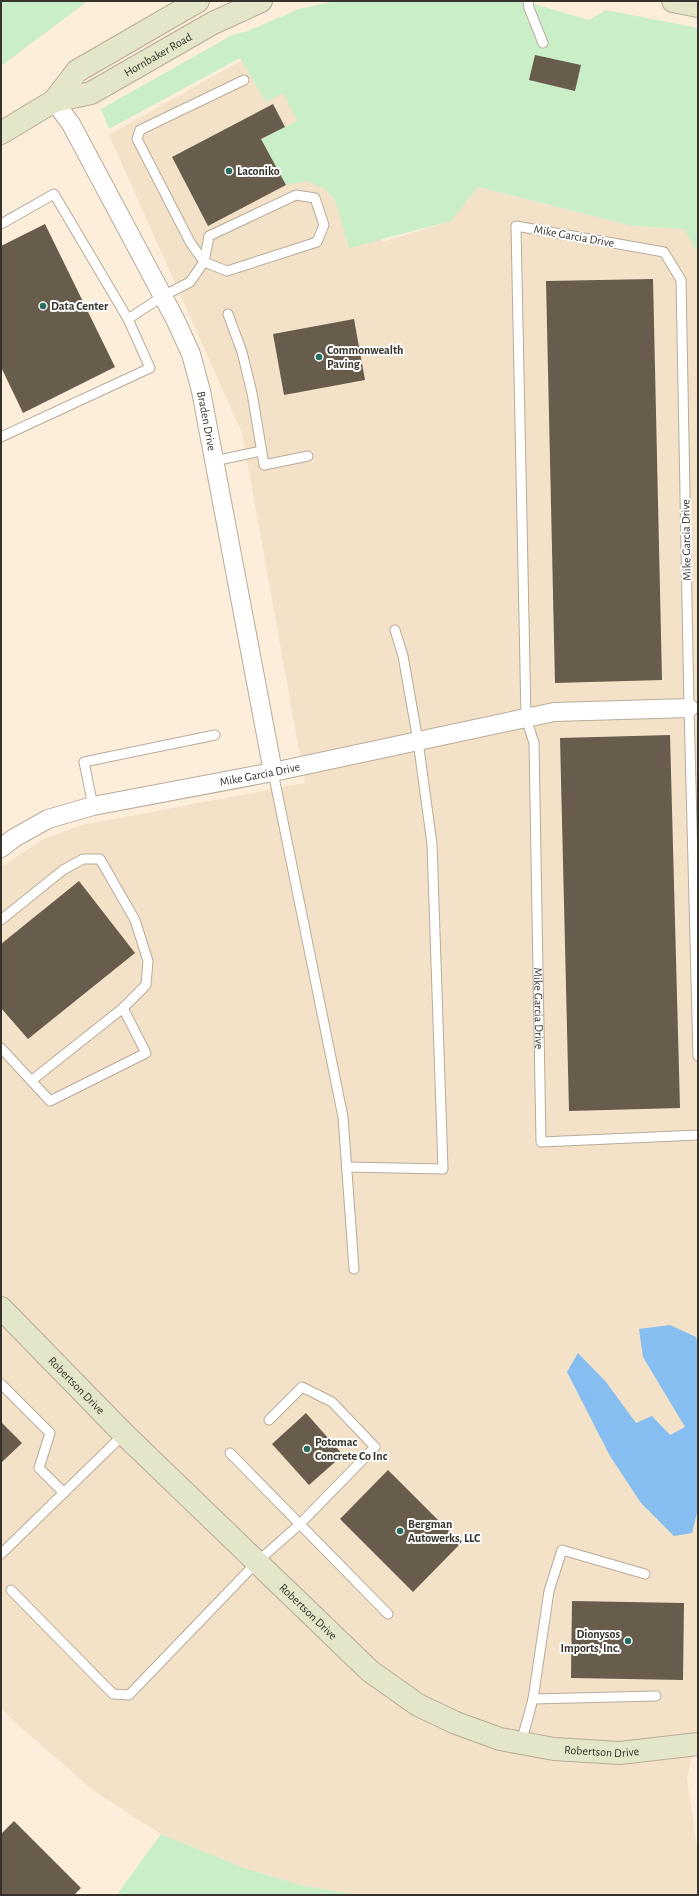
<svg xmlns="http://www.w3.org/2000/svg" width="699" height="1896" font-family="'Alegreya Sans',sans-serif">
	<rect width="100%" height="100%" fill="#fceedb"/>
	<path fill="#f4e2c8" d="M279,39L382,242L451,221L478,187L632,226L685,229L698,254V1732L687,1778L698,1854V1895H358L301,1885L244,1868L161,1834L94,1791L16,1723L1,1708V864L3,866L43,839L82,825L305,783L242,433L109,135Z"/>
	<g fill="#c9eec8">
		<path d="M1,1H88L1,66Z"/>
		<path d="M335,1H524L589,20L606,10L698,28V254L684,229L632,226L478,187L451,221L349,248L335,200L325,189L307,181L286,185L261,139L297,121L283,93L266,102L240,58L109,129L101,109L234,34L245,32L299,9Z"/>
		<path d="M161,1834L244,1868L301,1885L358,1895H119L118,1893Z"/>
	</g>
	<path fill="#86bef1" d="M670,1325L696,1337L698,1345V1509L692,1533L674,1536L641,1503L610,1456L567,1372L578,1353L606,1382L636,1423L652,1416L670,1435L685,1427L643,1357L639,1329Z"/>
	<g fill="#685c4c">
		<path d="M535,55L581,65L575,91L529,80Z"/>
		<path d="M273,104L285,127L261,139L286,185L208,226L172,157Z"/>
		<path d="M45,224L115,367L23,413L1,367V246Z"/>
		<path d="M653,279L662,680L555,683L546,281Z"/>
		<path d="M354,319L365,380L284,395L273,334Z"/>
		<path d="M670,735L680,1108L569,1111L560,738Z"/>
		<path d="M79,881L135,953L28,1039L1,1008V944Z"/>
		<path d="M306,1413L343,1455L309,1485L272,1444Z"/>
		<path d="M1,1422L22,1443L1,1463Z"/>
		<path d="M388,1470L461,1543L413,1592L340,1519Z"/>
		<path d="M572,1601L684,1603L683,1680L571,1678Z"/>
		<path d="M14,1821L81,1888L74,1895H1V1834Z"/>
	</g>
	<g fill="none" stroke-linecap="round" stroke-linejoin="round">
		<defs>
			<g id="lane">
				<path d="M528,1L529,8L543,43"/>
				<path d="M1,224L54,194L128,319L150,368L1,437"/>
				<path d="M228,314L242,352L252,393L264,465L308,456"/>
				<path d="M128,319L163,296L190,282L204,262L227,271L317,242L324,225L315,198L296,195L209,236L204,262L190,242L137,139L140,130L244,80"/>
				<path d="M214,461L261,451"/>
				<path d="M273,772L343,1117L354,1269"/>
				<path d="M93,806L84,762L215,735"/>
				<path d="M1,920L63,870L83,859H100L135,920L148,961L146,985L123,1008"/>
				<path d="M1,1048L50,1101L146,1053L123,1008L31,1081"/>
				<path id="s1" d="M698,1056L689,708L681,280L664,252L516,226L526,718L534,743L541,1142L698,1135"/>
				<path d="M347,1167L443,1169L432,844L418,741L403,656L395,630"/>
				<path d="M1,1384L50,1433L39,1468L64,1493"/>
				<path d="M230,1453L388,1614"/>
				<path d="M1,1554L124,1434"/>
				<path d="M645,1574L562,1550L549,1591L533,1699L656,1696"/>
				<path d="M11,1590L113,1694L129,1695L257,1562L300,1524L375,1447L332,1402L302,1387L269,1420"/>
				<path d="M521,1743L533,1699"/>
			</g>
			<g id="street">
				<path id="s2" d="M54,101L71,124L175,319L191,354L201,391L273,772"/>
				<path id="s3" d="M1,848L14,838L48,819L93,806L273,772L554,712L689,708"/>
			</g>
			<g id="secondary">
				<path d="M673,1L698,6"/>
				<path d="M54,101L77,71L198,1"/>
				<path id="s4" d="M1,133L54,101L91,93L213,23L261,1"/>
				<path id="s5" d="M1,1308L124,1434L370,1671L418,1705L456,1723L500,1739L554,1749L620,1753L698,1744"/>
			</g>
		</defs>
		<use href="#lane" stroke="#b7ab99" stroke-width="11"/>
		<use href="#street" stroke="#b7ab99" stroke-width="20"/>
		<use href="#secondary" stroke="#b7ab99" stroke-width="24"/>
		<use href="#lane" stroke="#fff" stroke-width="9"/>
		<use href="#street" stroke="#fff" stroke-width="18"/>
		<use href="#secondary" stroke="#e3e6c8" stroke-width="22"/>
	</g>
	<g fill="#266c5f" stroke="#fefefe" stroke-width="1.5">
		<circle cx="229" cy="171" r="4"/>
		<circle cx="43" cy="306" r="4"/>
		<circle cx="319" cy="357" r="4"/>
		<circle cx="307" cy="1449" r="4"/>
		<circle cx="400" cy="1531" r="4"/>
		<circle cx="628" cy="1641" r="4"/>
	</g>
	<g text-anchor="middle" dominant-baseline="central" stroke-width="4" stroke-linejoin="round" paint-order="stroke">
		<g font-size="12" fill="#37322b" stroke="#fefefe">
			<text stroke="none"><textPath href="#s4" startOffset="177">Hornbaker Road</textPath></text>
			<text transform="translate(574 236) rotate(10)">Mike Garcia Drive</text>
			<text stroke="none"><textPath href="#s2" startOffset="357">Braden Drive</textPath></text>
			<text transform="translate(686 540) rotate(-91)">Mike Garcia Drive</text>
			<text stroke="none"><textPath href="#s3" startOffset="272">Mike Garcia Drive</textPath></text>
			<text stroke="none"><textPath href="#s1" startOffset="1743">Mike Garcia Drive</textPath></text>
			<text stroke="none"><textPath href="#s5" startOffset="108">Robertson Drive</textPath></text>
			<text stroke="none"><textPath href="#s5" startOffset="432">Robertson Drive</textPath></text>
			<text stroke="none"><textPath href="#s5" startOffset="768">Robertson Drive</textPath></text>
		</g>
		<g font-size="12" font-weight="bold" fill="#37322b" stroke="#fefefe" text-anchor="start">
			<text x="237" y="171">Laconiko</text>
			<text x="51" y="306">Data Center</text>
			<text x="327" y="350">Commonwealth<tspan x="327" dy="14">Paving</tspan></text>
			<text x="315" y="1442">Potomac<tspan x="315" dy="14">Concrete Co Inc</tspan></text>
			<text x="408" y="1524">Bergman<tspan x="408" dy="14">Autowerks, LLC</tspan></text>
			<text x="620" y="1634" text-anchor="end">Dionysos<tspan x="620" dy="14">Imports, Inc.</tspan></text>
		</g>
	</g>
	<rect width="699" height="1896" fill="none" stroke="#37322b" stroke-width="4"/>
</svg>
